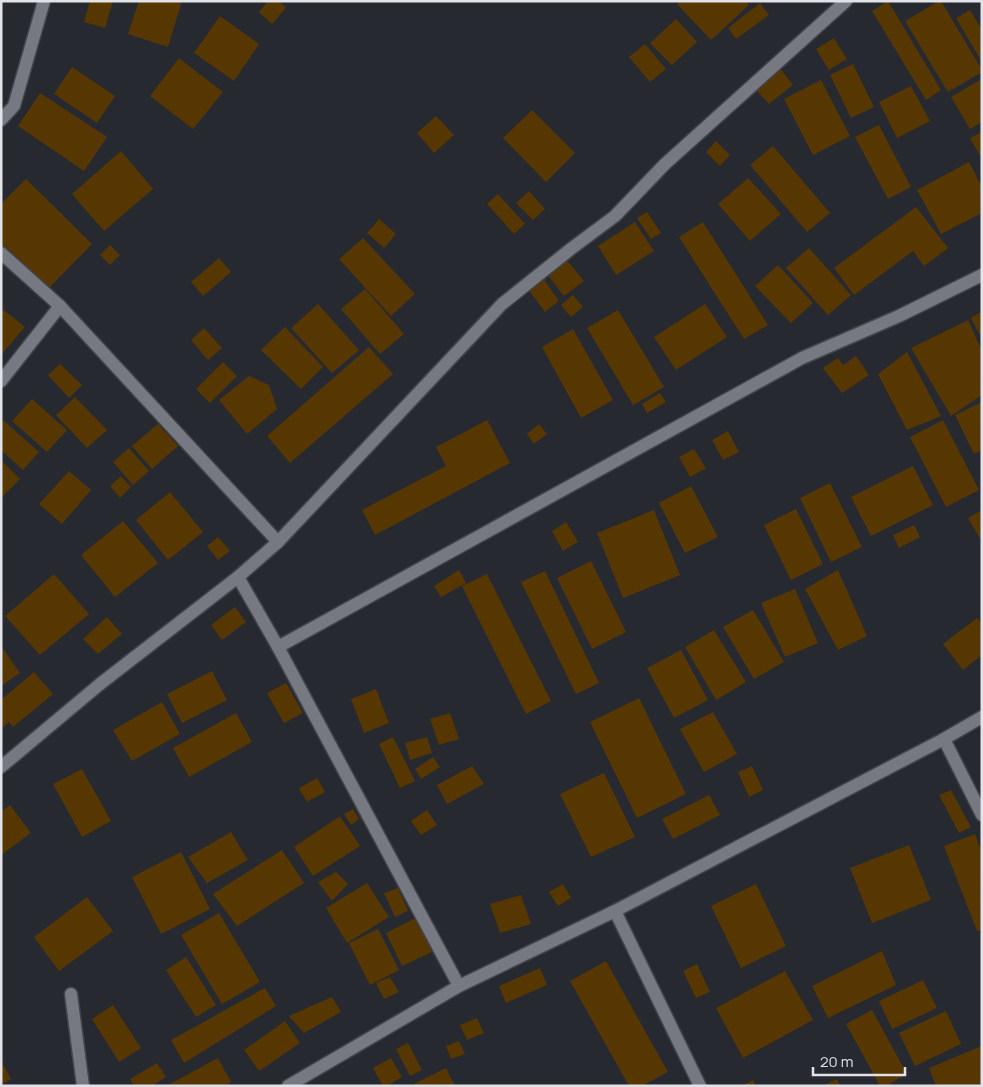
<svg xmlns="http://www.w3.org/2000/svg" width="983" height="1087" font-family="Manrope,sans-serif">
	<rect width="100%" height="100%" fill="#272931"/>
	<g fill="#563601">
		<path d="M90,1H113L105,28L84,22Z"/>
		<path d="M139,1H182L168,47L128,34Z"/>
		<path d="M268,1H279L286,8L272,24L259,12Z"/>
		<path d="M680,1H746L749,5L711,40L677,4Z"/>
		<path d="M888,1L941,90L926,100L872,11Z"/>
		<path d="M939,1H941L982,70V72L948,92L905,21Z"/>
		<path d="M760,3L769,15L736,39L728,28Z"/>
		<path d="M970,10L982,30V62L956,18Z"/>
		<path d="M220,16L259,44L234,81L194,53Z"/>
		<path d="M676,19L697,42L672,65L650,43Z"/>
		<path d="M834,38L847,59L829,70L816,49Z"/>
		<path d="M645,44L666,69L650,82L629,57Z"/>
		<path d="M179,58L223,92L193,129L150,96Z"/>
		<path d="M853,64L874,107L851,118L830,75Z"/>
		<path d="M72,67L115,96L97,123L54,94Z"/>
		<path d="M779,67L793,85L769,104L754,88Z"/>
		<path d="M982,79V122L970,129L951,97Z"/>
		<path d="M821,80L850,136L813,155L784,99Z"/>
		<path d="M911,86L930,121L897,138L879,102Z"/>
		<path d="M40,93L107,137L84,171L18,126Z"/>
		<path d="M532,110L575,153L546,182L503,138Z"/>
		<path d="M436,116L454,135L434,153L417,133Z"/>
		<path d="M879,125L911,187L888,199L855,137Z"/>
		<path d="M982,132V159L970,138Z"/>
		<path d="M716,141L730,155L720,166L706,152Z"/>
		<path d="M773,146L830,213L807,232L750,165Z"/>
		<path d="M121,151L153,189L104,231L72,194Z"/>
		<path d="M969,162L982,187V213L941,234L917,190Z"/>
		<path d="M748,178L781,214L750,241L718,204Z"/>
		<path d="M26,179L92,244L47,290L1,245V204Z"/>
		<path d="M529,191L545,209L533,220L516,203Z"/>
		<path d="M498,194L525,224L514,234L487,204Z"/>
		<path d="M916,207L948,248L924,266L913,251L854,295L834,268Z"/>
		<path d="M647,212L661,233L651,239L637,218Z"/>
		<path d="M379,219L396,234L384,248L367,233Z"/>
		<path d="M635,222L654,251L616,275L598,246Z"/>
		<path d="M703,222L768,325L744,339L679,237Z"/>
		<path d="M363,238L415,294L391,316L339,259Z"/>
		<path d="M110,245L120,255L110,265L100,255Z"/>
		<path d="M809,248L851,295L828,315L786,268Z"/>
		<path d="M219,258L231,272L203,296L191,282Z"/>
		<path d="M566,259L584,281L564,296L547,274Z"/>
		<path d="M778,265L813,303L791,323L755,286Z"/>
		<path d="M543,278L559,301L545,312L528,289Z"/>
		<path d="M365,289L404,334L380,354L341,309Z"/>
		<path d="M573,295L583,307L571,317L561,305Z"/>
		<path d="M318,304L359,350L332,373L291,328Z"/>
		<path d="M705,304L727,337L676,370L654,337Z"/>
		<path d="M1,308L25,327L1,355Z"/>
		<path d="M618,310L664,387L633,405L587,328Z"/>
		<path d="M982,311V339L971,318Z"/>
		<path d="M968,320L982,351V395L951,416L911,348Z"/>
		<path d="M285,327L323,367L301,389L261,350Z"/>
		<path d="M204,328L222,348L208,360L191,340Z"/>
		<path d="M573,329L613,400L581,418L542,347Z"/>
		<path d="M369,347L393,374L290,463L267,436Z"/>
		<path d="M907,352L941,416L907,430L878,374Z"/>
		<path d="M856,356L869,375L842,393L823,368L838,358L843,365Z"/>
		<path d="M223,362L237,376L210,403L196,389Z"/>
		<path d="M60,364L82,385L69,398L48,375Z"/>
		<path d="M249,376L269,385L277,409L247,434L219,400Z"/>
		<path d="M660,393L666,402L647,413L642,404Z"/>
		<path d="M75,397L107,430L87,448L56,415Z"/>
		<path d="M32,399L67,430L47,452L12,421Z"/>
		<path d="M982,402V450L974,454L955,415Z"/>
		<path d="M3,420L39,452L23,470L1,450V422Z"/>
		<path d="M487,420L510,463L375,535L362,510L446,466L436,447Z"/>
		<path d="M943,420L979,490L946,507L910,437Z"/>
		<path d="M158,424L178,446L152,469L132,446Z"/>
		<path d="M539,424L547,434L534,444L527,434Z"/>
		<path d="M728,431L739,452L723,460L712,440Z"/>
		<path d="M129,448L149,471L133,485L113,462Z"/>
		<path d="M694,449L706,468L690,477L679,457Z"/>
		<path d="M1,460L20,479L1,498Z"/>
		<path d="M913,466L933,505L871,536L851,497Z"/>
		<path d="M69,471L91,490L62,524L39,504Z"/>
		<path d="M121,476L131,487L120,498L110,486Z"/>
		<path d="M830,483L862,547L831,562L800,498Z"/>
		<path d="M691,486L718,537L685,553L659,503Z"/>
		<path d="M170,492L203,532L168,560L136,520Z"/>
		<path d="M796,509L823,564L791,580L764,525Z"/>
		<path d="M654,510L680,575L623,598L597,533Z"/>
		<path d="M982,510V542L968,518Z"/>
		<path d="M123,521L158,563L115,597L81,555Z"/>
		<path d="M566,522L578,542L563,551L552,531Z"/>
		<path d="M914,525L920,537L899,548L893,535Z"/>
		<path d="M218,537L230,551L218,560L207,546Z"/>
		<path d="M591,561L626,632L592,649L557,578Z"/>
		<path d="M459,570L466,583L441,597L434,586Z"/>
		<path d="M838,570L867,636L838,650L805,589Z"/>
		<path d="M545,571L599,683L576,694L521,582Z"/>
		<path d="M54,574L89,614L40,655L5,616Z"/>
		<path d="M487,574L551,701L526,714L462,586Z"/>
		<path d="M795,589L818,643L785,657L761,603Z"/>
		<path d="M235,607L246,622L222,640L211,625Z"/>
		<path d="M753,610L784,662L754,679L723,627Z"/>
		<path d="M107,617L122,634L98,654L83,639Z"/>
		<path d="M977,618L982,624V655L963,670L943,644Z"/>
		<path d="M714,630L746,682L716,700L685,647Z"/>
		<path d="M1,646L20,673L1,686Z"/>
		<path d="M681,650L708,700L674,718L647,668Z"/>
		<path d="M212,671L227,700L182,723L167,694Z"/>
		<path d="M34,672L53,694L13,727L9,722L1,729V700Z"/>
		<path d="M286,683L303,713L284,723L267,693Z"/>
		<path d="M376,689L389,723L364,733L351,699Z"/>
		<path d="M639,698L686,794L637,818L590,722Z"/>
		<path d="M162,702L180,734L132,761L113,730Z"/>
		<path d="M713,712L737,754L704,772L680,729Z"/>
		<path d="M236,713L252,742L189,777L173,748Z"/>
		<path d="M450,713L459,739L439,745L430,719Z"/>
		<path d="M393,737L415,781L400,788L379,744Z"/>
		<path d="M427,737L432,753L410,760L405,743Z"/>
		<path d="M433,757L440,767L421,779L415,769Z"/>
		<path d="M472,766L484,784L447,804L437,785Z"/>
		<path d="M752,766L763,790L749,797L738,772Z"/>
		<path d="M82,769L111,821L82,837L53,784Z"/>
		<path d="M604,773L635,837L591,857L560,794Z"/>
		<path d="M317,778L325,792L307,802L299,788Z"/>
		<path d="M951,790L971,827L959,833L939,795Z"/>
		<path d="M709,795L720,815L673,839L662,819Z"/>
		<path d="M10,805L31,833L1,855V812Z"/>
		<path d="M353,809L359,819L351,825L344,814Z"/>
		<path d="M427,810L437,825L421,835L411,821Z"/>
		<path d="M340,816L360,846L313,876L294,847Z"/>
		<path d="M231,832L248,860L207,883L188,857Z"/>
		<path d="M975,834L982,853V930L977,931L944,846Z"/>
		<path d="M909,845L931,900L872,923L850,868Z"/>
		<path d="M282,850L304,883L237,926L213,894Z"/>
		<path d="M181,852L210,909L161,934L132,877Z"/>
		<path d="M336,872L348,884L332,901L318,882Z"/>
		<path d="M367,883L389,917L347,943L326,908Z"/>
		<path d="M563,884L571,898L558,906L549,892Z"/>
		<path d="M756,884L786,946L741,968L711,906Z"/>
		<path d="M398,888L408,911L395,917L384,893Z"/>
		<path d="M521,895L531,924L500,933L490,904Z"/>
		<path d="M87,897L113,931L59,971L34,937Z"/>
		<path d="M219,913L260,982L222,1004L181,935Z"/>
		<path d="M416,918L432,952L402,966L386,933Z"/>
		<path d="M378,929L399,970L370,985L349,943Z"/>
		<path d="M882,951L896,985L828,1018L812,986Z"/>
		<path d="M186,957L216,1005L196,1017L166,970Z"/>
		<path d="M606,961L668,1072L642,1086H629L570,981Z"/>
		<path d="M697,964L710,992L696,998L683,971Z"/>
		<path d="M540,968L547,985L506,1003L499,986Z"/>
		<path d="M785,971L813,1020L743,1058L716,1008Z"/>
		<path d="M390,977L399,992L384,999L376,983Z"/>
		<path d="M923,980L937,1008L892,1029L879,1001Z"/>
		<path d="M265,988L276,1006L184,1063L171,1040Z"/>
		<path d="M332,997L341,1012L304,1033L289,1016Z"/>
		<path d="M113,1005L141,1048L119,1062L92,1019Z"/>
		<path d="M872,1010L907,1074L886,1086H880L846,1024Z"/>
		<path d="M946,1011L961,1044L915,1066L899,1033Z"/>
		<path d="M477,1018L484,1033L467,1040L460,1025Z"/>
		<path d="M285,1021L300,1043L259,1071L244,1050Z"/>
		<path d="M459,1041L465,1054L451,1059L446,1046Z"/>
		<path d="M408,1043L422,1070L410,1076L396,1049Z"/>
		<path d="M982,1046V1083L975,1086H936L929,1068Z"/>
		<path d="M218,1058L231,1082L225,1086H166Z"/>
		<path d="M391,1058L402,1077L387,1086H383L373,1068Z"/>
		<path d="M1,1061L11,1079L1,1085Z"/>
		<path d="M157,1063L166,1077L152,1086H134L130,1079Z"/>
		<path d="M446,1068L455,1086H415L414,1084Z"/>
		<path d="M837,1079L840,1086H822Z"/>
		<path d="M753,1080L756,1086H741Z"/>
	</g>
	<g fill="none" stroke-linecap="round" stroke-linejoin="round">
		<defs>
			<g id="minor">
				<path d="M1,120L14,106L44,1"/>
				<path d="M1,253L60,306L278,542"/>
				<path d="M1,381L60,306"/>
				<path d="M238,577L278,647L459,986"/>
				<path d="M278,647L802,358L899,316L982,275"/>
				<path d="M944,739L982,815"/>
				<path d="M1,767L100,684L238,577L278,542L502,304L572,248L615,216L665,164L846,1"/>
				<path d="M615,911L700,1086"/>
				<path d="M71,994L83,1086"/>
				<path d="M288,1086L459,986L615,911L944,739L982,717"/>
			</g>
		</defs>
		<use href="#minor" stroke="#42444b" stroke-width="15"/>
		<use href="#minor" stroke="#767882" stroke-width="12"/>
	</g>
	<rect width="983" height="1087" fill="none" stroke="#e2e3e8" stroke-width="5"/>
	<path d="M813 1067v8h92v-8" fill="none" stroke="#e2e3e8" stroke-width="2.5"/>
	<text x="820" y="1067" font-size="15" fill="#e2e3e8" stroke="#272931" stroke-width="4" paint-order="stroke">20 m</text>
</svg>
